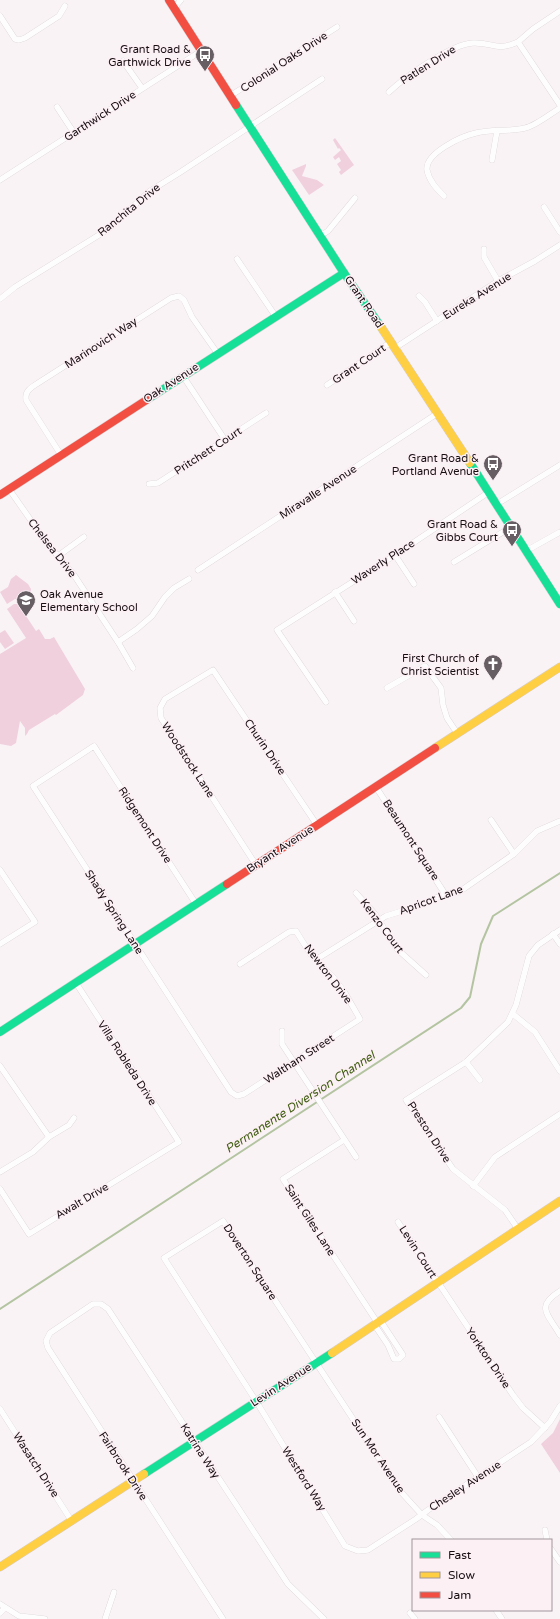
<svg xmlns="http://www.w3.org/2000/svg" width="560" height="1619" font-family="'Varela Round',sans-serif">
	<rect width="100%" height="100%" fill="#f9f3f6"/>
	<g fill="#f1d0de">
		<path d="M335,138L354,165L341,175L339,172L341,170L337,164L341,161L339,157L335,160L333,157L341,150L339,148L338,149L333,140Z"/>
		<path d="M306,164V166L302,176L317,180L324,185L309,195L292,170Z"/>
		<path d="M16,575L28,584L31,589L30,598L26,601L15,599L7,604L0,592L8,587L11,579Z"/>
		<path d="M14,604H18L36,631L39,629L45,639H50L54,637L85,689L83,695L56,715L55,714L29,730L27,734L25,736V728L20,721L16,743L11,746L0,744V654L26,638L7,609Z"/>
		<path d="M5,630L14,643L5,649L0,642V633Z"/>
		<path d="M560,1419V1473L541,1444L553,1433Z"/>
	</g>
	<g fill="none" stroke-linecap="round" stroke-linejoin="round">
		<path stroke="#b4c4a1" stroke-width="2" d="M0,1309L461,1008L470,997L481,944L493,916L560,873"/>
		<defs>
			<g id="street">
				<path d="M174,8L181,0"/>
				<path d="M560,11L533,29L518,42L560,105"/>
				<path d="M0,16L15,39L19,40L25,38L59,16L65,6"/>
				<path d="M123,61L142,88"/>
				<path d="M389,92C405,77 451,44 473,43C493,42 495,52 518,42"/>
				<path d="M230,96L337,27"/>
				<path d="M57,107L74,133"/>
				<path d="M492,160L497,131"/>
				<path d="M0,180L201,51"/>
				<path d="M444,196C437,189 429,181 427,170C425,153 462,136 476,133C491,129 509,132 525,128C535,126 550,114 560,108"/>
				<path d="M544,207L560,232"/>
				<path d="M320,236L328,231L355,198"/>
				<path d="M484,249V257L498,281"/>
				<path d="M237,259L276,317"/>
				<path d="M419,296L425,302L437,321"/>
				<path d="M0,299L15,287L107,230L150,191L179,173L322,79"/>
				<path d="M395,348L498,281L535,261L560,245"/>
				<path d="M183,376L225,440"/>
				<path d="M327,385L391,342"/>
				<path d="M61,455L26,400C25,392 29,389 35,385L171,298L179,296L184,300L192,317L218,354"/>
				<path d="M149,484L158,483L266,413"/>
				<path d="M9,489L46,542L74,575L118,642L133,668"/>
				<path d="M497,504L560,465"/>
				<path d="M526,551L560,532"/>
				<path d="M395,555L414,584"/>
				<path d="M58,556L84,537"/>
				<path d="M454,562L511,527"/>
				<path d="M198,570L438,413"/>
				<path d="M335,592L354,621"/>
				<path d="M118,642L137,629L152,616L165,597L174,588L189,579"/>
				<path d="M387,688L425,666L441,688L443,705L447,718L457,733"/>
				<path d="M326,702L277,630L395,555L489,492"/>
				<path d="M376,787L445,894"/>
				<path d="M491,820L514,854"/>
				<path d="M256,865L161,718L160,708L165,699L213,670L317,825"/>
				<path d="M0,870L35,922L0,944"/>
				<path d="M356,893L375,914L397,949L426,975"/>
				<path d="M196,904L94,746L33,786L231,1092L237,1096L244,1094L360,1019L345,993L333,977L311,955L296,931L289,932L240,964"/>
				<path d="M553,934L560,944"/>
				<path d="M317,959L386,916L415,907L445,894L459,892L514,854L537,831L560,821"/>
				<path d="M513,1014L535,1032L560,1071"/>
				<path d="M282,1031V1044L356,1157"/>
				<path d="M466,1062L480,1080"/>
				<path d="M0,1066L49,1137"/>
				<path d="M344,1140L283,1179L377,1322"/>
				<path d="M0,1172L33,1152L49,1137L69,1125L74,1118"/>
				<path d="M473,1186L495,1157L560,1114"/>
				<path d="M0,1189L29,1234L179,1142L76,983"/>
				<path d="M398,1222L513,1395L523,1408L545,1428"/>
				<path d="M518,1229L505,1210L453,1169L406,1100L466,1062L508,1022L516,1005L529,956L538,945L560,930"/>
				<path d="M560,1291C534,1307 549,1315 560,1335"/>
				<path d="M374,1324L388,1345L394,1359H399L403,1355L380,1320"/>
				<path d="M0,1409L71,1520"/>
				<path d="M439,1417L478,1477"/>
				<path d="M545,1530L547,1540"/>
				<path d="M451,1540L437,1525L422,1515L401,1492L223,1221L164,1258L256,1401L345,1546L358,1551L368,1550L416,1519L428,1510L531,1442L550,1422L560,1406"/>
				<path d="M551,1549L560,1562"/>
				<path d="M0,1604L19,1616L45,1619"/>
				<path d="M496,1610L502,1619"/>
				<path d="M0,1613L5,1608"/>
				<path d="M410,1613L415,1619"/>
				<path d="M105,1619L114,1592"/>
				<path d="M223,1619L48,1348L46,1341L50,1333L93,1304H101L108,1309L288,1584L324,1619"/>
			</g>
			<g id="fast">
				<path d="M236,105L344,273L381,327"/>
				<path d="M148,399L344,273"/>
				<path d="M470,463L560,604"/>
				<path d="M0,1032L227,884"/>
				<path d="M144,1474L332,1353"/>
			</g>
			<g id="slow">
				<path d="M381,327L470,463"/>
				<path d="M435,748L560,667"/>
				<path d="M332,1353L560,1201"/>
				<path d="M0,1567L144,1474"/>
			</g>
			<g id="jam">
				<path d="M169,0L236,105"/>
				<path d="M0,495L148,399"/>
				<path d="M227,884L435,748"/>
			</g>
		</defs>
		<use href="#street" stroke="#d6ced1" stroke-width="6"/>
		<use href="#fast" stroke="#d6ced1" stroke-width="9"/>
		<use href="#slow" stroke="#d6ced1" stroke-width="9"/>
		<use href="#jam" stroke="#d6ced1" stroke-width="9"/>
		<use href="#street" stroke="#fefdfe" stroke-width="5.5"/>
		<use href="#fast" stroke="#16e098" stroke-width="8"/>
		<use href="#slow" stroke="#ffcf43" stroke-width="8"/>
		<use href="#jam" stroke="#f24e42" stroke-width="8"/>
	</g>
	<defs>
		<symbol id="bus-pin" viewBox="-11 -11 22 30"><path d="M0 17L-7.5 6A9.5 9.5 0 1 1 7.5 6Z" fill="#665e62" stroke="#fcf0f5"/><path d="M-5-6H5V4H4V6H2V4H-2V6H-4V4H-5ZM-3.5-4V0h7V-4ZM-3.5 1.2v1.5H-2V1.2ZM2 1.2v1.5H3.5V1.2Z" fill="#fff"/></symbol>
		<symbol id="school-pin" viewBox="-11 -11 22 30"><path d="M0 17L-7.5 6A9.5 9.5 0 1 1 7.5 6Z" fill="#665e62" stroke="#fcf0f5"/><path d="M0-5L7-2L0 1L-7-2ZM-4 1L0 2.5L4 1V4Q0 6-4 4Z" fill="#fff"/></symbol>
		<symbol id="church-pin" viewBox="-11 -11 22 30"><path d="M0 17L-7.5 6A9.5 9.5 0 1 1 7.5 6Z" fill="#665e62" stroke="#fcf0f5"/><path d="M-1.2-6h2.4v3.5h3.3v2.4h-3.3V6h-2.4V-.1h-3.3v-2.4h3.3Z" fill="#fff"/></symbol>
	</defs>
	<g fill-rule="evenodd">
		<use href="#bus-pin" x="194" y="44" width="22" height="30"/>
		<use href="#bus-pin" x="482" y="453" width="22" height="30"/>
		<use href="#bus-pin" x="501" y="519" width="22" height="30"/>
		<use href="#school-pin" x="15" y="589" width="22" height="30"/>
		<use href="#church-pin" x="482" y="653" width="22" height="30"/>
	</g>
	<g text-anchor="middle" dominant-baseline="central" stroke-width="3" stroke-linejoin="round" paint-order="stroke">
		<g font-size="11" fill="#170e12" stroke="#fcf0f5" text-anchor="end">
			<text x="191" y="49">Grant Road &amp;<tspan x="191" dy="13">Garthwick Drive</tspan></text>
			<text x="479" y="458">Grant Road &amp;<tspan x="479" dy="13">Portland Avenue</tspan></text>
			<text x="498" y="524">Grant Road &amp;<tspan x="498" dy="13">Gibbs Court</tspan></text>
			<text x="40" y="594" text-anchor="start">Oak Avenue<tspan x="40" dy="13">Elementary School</tspan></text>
			<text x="479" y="658">First Church of<tspan x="479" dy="13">Christ Scientist</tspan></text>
		</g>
		<g font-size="11" fill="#170e12" stroke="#fcf0f5">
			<text transform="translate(284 62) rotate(-33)">Colonial Oaks Drive</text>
			<text transform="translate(428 65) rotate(-32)">Patlen Drive</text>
			<text transform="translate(100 116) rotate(-33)">Garthwick Drive</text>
			<text transform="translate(129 210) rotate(-39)">Ranchita Drive</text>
			<text transform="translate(477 296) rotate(-32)">Eureka Avenue</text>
			<text transform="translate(364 302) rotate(56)">Grant Road</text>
			<text transform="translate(101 343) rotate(-33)">Marinovich Way</text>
			<text transform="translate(359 364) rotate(-34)">Grant Court</text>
			<text transform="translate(171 383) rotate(-33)">Oak Avenue</text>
			<text transform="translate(208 451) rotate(-33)">Pritchett Court</text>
			<text transform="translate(318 492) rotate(-33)">Miravalle Avenue</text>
			<text transform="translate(52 548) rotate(52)">Chelsea Drive</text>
			<text transform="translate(383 562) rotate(-33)">Waverly Place</text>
			<text transform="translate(265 747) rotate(56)">Churin Drive</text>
			<text transform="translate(188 760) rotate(57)">Woodstock Lane</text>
			<text transform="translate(145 825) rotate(57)">Ridgemont Drive</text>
			<text transform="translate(411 840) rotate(57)">Beaumont Square</text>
			<text transform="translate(280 849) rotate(-33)">Bryant Avenue</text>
			<text transform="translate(431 900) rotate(-20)">Apricot Lane</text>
			<text transform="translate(114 912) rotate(57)">Shady Spring Lane</text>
			<text transform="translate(382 926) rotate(53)">Kenzo Court</text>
			<text transform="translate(328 974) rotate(53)">Newton Drive</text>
			<text transform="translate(299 1059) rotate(-33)">Waltham Street</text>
			<text transform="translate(127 1063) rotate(57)">Villa Robleda Drive</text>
			<text transform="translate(429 1132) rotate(57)">Preston Drive</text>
			<text transform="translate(82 1201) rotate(-31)">Awalt Drive</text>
			<text transform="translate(310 1220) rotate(57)">Saint Giles Lane</text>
			<text transform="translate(418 1252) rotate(57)">Levin Court</text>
			<text transform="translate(250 1262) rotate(57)">Doverton Square</text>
			<text transform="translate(488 1358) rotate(56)">Yorkton Drive</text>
			<text transform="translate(281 1385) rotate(-33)">Levin Avenue</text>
			<text transform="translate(200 1451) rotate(57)">Katrina Way</text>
			<text transform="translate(378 1456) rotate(56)">Sun Mor Avenue</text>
			<text transform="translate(36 1465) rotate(57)">Wasatch Drive</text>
			<text transform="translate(123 1466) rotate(57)">Fairbrook Drive</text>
			<text transform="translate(304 1479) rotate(58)">Westford Way</text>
			<text transform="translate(465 1486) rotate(-33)">Chesley Avenue</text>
		</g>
		<g font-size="12" font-style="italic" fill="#405e13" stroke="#fcf0f5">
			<text transform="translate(300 1102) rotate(-33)">Permanente Diversion Channel</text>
		</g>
	</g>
	<rect x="412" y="1539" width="140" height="72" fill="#fcf0f5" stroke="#a0969a"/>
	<rect x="420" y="1552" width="20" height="6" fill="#16e098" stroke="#a0969a"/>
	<text x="448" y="1559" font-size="12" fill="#170e12">Fast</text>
	<rect x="420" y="1572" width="20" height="6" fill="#ffcf43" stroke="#a0969a"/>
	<text x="448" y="1579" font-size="12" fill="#170e12">Slow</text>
	<rect x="420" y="1592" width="20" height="6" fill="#f24e42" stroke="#a0969a"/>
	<text x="448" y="1599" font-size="12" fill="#170e12">Jam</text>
</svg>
